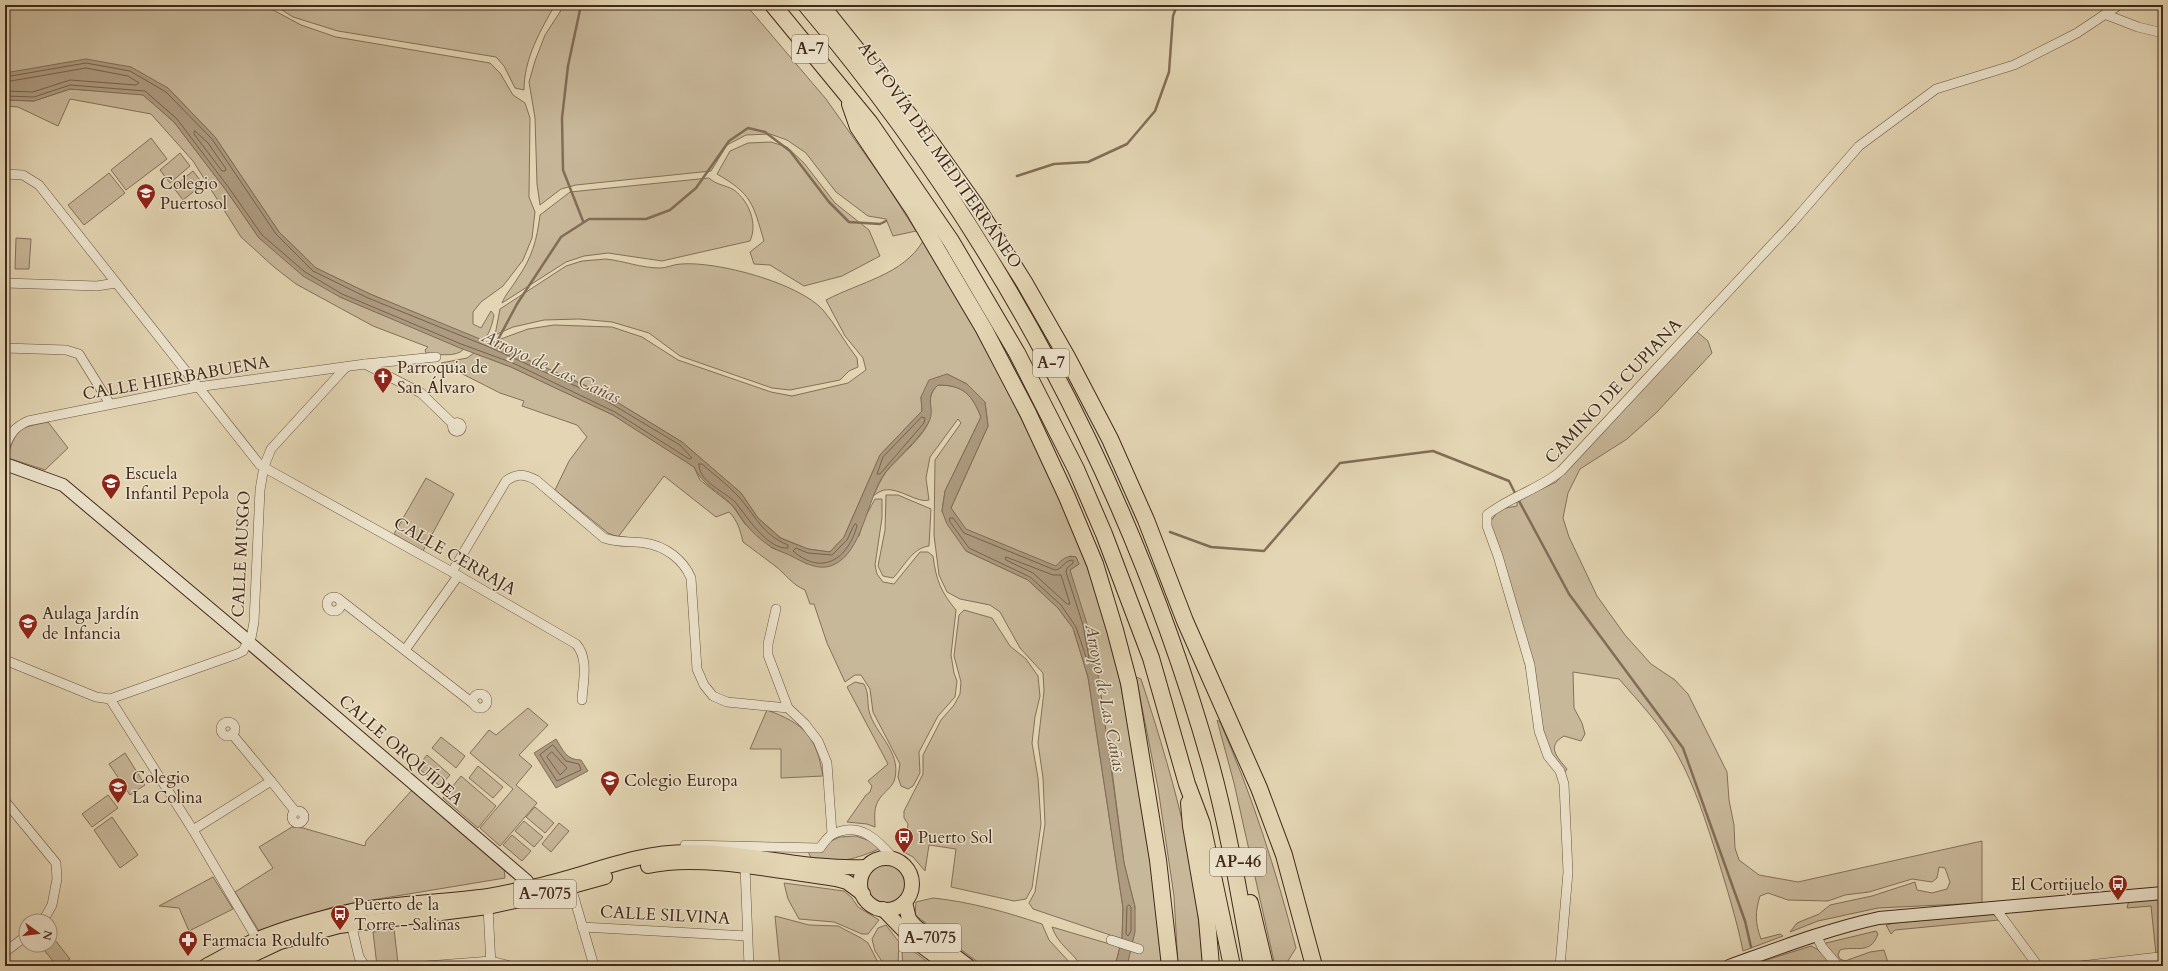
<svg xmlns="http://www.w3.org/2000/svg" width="2168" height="971" font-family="Cardo,serif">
	<rect width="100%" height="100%" fill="#e4d6b4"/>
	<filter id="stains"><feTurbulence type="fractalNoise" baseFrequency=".005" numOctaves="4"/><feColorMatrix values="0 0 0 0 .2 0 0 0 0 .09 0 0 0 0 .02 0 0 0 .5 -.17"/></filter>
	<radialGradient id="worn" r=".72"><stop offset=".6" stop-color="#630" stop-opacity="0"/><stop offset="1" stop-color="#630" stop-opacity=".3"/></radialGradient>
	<g fill="#c8b89a" stroke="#84705a">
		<path d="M5,5H264L301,25L336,37L490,63L500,73L513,95L525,103L530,118L529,197L535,212L532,238L523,260L503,286L481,302L473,312V324L481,328L491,311L494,315C492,325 490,333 483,341L370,294L316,268L279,232L215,137L168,88L33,69L5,73Z"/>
		<path d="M274,5H555C540,31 524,59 524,90L515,88L504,66L496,57L338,31L293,17Z"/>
		<path d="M563,5H746L826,99L884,181L916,231L893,236L886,219L868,216L836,192L806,153L787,140L770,134L746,135L727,145L711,171L576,185L561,189L540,205L537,184L535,118L529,82L535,61L545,35L560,12Z"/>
		<path d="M70,89L143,94L174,122L226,190L259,238L340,297L464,349C456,358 437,354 426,353L425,350L428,347L373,326L296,284L274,267L241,237L193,161L151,114L70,99L58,126L18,107L5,106V100L34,101Z"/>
		<path d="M151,138L167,159L126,190L111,170Z"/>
		<path d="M771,142L787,147L804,163L835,203L869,230L880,256L842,276L804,286L770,265L754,264L750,252L764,241C753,204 752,194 717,174L730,151L748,143Z"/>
		<path d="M180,153L190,166L170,183L160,170Z"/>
		<path d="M193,171L203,184L183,200L173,187Z"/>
		<path d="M109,173L125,193L84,225L68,205Z"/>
		<path d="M709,178C716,185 726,185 734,190C749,201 758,224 750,241L662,261L608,253L584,256L566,262L502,303C506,293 512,288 517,279C532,258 537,240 540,215L570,192Z"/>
		<path d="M16,238L31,239L29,269H15Z"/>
		<path d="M923,241L944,272L996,368L1072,521L1113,645L1141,792L1165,966H1127L1135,907L1124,863L1111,762L1070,570L1079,564L1076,557L1070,556L1056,567L965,529L951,508L988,426L985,402L967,384L947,374L921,397L922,411L880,455L844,537L830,552L808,549L781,538L758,518L741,493L682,442L602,393L490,343L528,329L554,325L612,327L642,337L678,360L771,392L792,396L848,383L866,370L863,358L845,336L826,300C860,282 903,275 923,241Z"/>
		<path d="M606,259C624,261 641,268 660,268C667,268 674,264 681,264C717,261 799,283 823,310C836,325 845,343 857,358L858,367L849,371L840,380L790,390L772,388L680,356L649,333L612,322L579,319L544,320L513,327L495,335L500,309L566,266L582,261Z"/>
		<path d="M1696,331L1708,341L1712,353L1656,413L1627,439L1580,469L1568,493L1563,518L1569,537L1597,596L1625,635L1651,664L1675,680L1688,694L1727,772L1729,800L1734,825L1735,848L1739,860L1759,875L1798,882L1982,841V903L1878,908L1818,921L1790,932L1797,923L1819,914L1830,905L1872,896L1915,882L1917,890L1932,893L1947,889L1950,882L1945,868L1939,867L1937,878L1932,882L1912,879L1869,892L1845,895L1828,901L1788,900L1768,893L1760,896C1755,912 1755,923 1761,939L1780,934L1783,936L1743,951C1736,917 1727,889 1717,856C1706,822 1695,786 1677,754C1663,727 1639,702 1619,679L1573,672L1574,708L1582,723L1585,734L1581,741L1564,736C1546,746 1557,757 1567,769L1565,772L1550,753L1538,716L1490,522L1500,509L1517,506V501L1556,482Z"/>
		<path d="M474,353L511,367L613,415L685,461L694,467L700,480L732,505L745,524L772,548L792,555L807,564L859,536L864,519L875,499H882V518L875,565L877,574L883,582L894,584L920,552H928L933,556C936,580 941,592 956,610L951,655L954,673L957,681L955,697L938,716L919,752L920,773L913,786L908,789L901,786L898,777L900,764L873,712L870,689L861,675H855L845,682L827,643L814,604H810L805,590C791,584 786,574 774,565C764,557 753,550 743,542C740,530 738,521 729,512L716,517L664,476L618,537L608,533L555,490L569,461L587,437L577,425L522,406L524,401L500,393L441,363L467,358Z"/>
		<path d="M938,385C964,385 972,395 981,417L945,491L942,511L966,551L1028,580L1058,608L1073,628L1088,677L1123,908L1122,939L1033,909L1029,903L1035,892L1045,824L1043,778L1038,743L1044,691L1043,673L1020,648L1000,612L990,605L960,599L947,592L939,575L934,535L935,460L961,423L958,419L930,457L926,478L929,500C918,504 899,487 884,490C880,491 876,494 873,496C877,488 881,479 886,472C897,459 923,437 928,423C935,406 924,398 938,385Z"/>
		<path d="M48,422L68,448L45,470L8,458L7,456C18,427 18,428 48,422Z"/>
		<path d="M426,478L454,494L423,551L394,534Z"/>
		<path d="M886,495H898L931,509L929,546C912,548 904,567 893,578L883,576L878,566L885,530Z"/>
		<path d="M964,610L992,618L1010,646L1026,659L1038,676L1040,696L1035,717L1032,743L1038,778L1041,824L1032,888L1026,899L1014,901L951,887L956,849L929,845L925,871L913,857L904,852L908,824L904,818V811L923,774V755L941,720L954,705L960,694L961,682L954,656L959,615Z"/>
		<path d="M1136,677L1141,679C1159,734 1176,790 1188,846C1196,885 1199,926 1203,966H1178L1174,896L1158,788Z"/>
		<path d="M855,682L864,684C869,693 867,701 869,711C875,734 901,751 895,778C893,787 885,791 880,798C873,807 875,817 875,827L867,824L847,822L866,795L870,792L872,786L868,781L888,764L847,687Z"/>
		<path d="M528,708L548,725L519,755L532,766L516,785L537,803L500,846L480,828L513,789L470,753L489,730L496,735Z"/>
		<path d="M767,710C805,724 816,736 823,776L781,778V749H750Z"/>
		<path d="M1217,720L1220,722C1252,795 1276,870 1296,948L1286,964L1275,966L1234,783Z"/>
		<path d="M441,737L465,756L456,768L432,748Z"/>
		<path d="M125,753L145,785L130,795L109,764Z"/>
		<path d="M427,755L450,775L440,786L417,767Z"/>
		<path d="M478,766L503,787L493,798L469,778Z"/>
		<path d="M461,776L496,806L478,828L443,798Z"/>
		<path d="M412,790L504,869L505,878L336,906L259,931L235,892L273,868L259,847L292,827L303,828L365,846L366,841Z"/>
		<path d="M108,795L118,808L92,827L82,814Z"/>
		<path d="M535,807L554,823L545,833L526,817Z"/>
		<path d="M112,817L138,855L120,868L94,830Z"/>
		<path d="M524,821L543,837L534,847L515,831Z"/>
		<path d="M559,823L569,831L551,852L542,844Z"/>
		<path d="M512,835L531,851L522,861L503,845Z"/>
		<path d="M856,836L870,841L881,848C856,859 840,864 812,859L808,852L810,850L840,837Z"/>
		<circle cx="887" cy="883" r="20"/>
		<path d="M213,877L233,909L189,931L179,908L159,906Z"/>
		<path d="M784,883L844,891L852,898L858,907L879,920L868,934H862L834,922L799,919L788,899Z"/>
		<path d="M933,898C971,902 1006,912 1042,924L1049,940L1073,966H983L915,915L916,902Z"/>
		<path d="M2163,898V939L2159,944L2158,954H2156L2151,906L2127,908L2129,900Z"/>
		<path d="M1993,914L1999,920L1895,930L1891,934L1886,925L1894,923Z"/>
		<path d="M775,916L809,925L838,926L861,938L868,943L880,966H780Z"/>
		<path d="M886,925L899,942L898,966H885L875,951L872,939L878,928Z"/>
		<path d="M1052,927L1120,947L1115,966H1081C1072,951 1058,945 1052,927Z"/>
		<path d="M394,929L398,963L377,966L373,932Z"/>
		<path d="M1876,931L1878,934C1870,956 1855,945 1840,950L1838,955L1840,959L1845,961L1870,952L1884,950L1889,966H1843L1824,947L1826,943Z"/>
		<path d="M51,935L70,959L61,966H57L40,945H50Z"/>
		<path d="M905,945L933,966H903L902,953Z"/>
		<path d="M1811,946L1817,949L1834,966H1758L1757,963Z"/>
	</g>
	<g fill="#ad9b80" stroke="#826d57">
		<path d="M86,59L131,67L168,88L215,137L279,232L316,268L370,294L490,343L602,393L682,442L741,493L758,518L780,538L808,549L830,552L844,537L880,455L922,411L921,397L929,380L947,374L967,384L985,402L988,426L951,508L966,529L1056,566C1062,559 1067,555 1076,557L1079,564L1070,570L1087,624L1099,680L1124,863L1135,907V932L1127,966H1115L1122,939L1123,908L1088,677L1073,628L1058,608L1028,580L966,551L947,524L942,511L945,491L981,417C972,395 964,385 938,385C922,399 938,409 927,425C916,443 898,456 885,473C866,500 863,552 833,565C815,573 797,557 782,552C768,547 753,534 744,522C740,517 737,510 732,505C718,490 704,487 694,467L613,415L511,367L460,348L340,297L303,276L259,238L226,190L174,122L143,95L70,89L34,101L5,100V73Z"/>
		<path d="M556,739C563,750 566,760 581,760L588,771L556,788L534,753Z"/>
	</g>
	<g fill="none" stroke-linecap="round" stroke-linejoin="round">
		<g stroke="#77624d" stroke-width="1">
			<path d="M5,77L86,63L130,71L166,92L212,139L276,234L313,271L368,298L489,347L600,397L680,445L692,458L689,459L615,412L513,363L461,344L342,294L305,272L262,235L229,188L177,119L145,91L70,85L34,97L5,96"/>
			<path d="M5,82L86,68L128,76L139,83L136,85L70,80L33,92L5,91"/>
			<path d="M195,131L208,143L226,169L225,171H222L194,134Z"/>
			<path d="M922,417L925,418L924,423L880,474H877L883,457Z"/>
			<path d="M699,464H702C713,474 727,484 737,495C755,514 761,534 788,545V548C768,550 747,517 736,503C726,492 698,482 699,464Z"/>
			<path d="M950,518H953L964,533L1055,570C1062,570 1064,560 1073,560V563L1067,568L1066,572L1083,625L1089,658L1086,657L1076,627L1061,605L1030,577L969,548L950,522Z"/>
			<path d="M856,524L857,526C848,558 823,577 793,551L796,548L808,553L832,555L847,540L854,525Z"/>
			<path d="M1006,557L1053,575H1061L1070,604H1067L1033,573L1006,560Z"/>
			<path d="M553,745L566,761L579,764L581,770L557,781L540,755Z"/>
			<path d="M552,752L567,768L560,775L547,757Z"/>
			<path d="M1129,905L1131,907V931L1128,936L1126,934L1127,907Z"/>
		</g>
		<g stroke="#826d57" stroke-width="2.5">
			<path d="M581,5L568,66L562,118L563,170L583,221"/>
			<path d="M1017,176L1054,164L1088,162L1127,144L1155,111L1169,72L1173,16L1177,5"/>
			<path d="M494,347L517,304L561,237L589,219H646L670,210L696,188L729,141L748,128L765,132L790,151L829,202L849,222L880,224L886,221"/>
			<path d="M1518,499L1569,594L1683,748L1745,921L1751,947"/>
			<path d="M1170,532L1211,547L1264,551L1340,463L1433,451L1509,481L1516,495"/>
		</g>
		<defs>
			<g id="street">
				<path d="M2107,15L2138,27L2163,33"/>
				<path d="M5,174L23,175L39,185L260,465"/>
				<path d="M5,283L97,286L116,283"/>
				<path d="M5,348L66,350L79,354L110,404"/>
				<path d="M365,364L421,393L453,424"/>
				<circle cx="457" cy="427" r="4.5"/>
				<path d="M5,447C10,433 15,427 28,421L197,387L365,364L436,357"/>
				<path d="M265,464L271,449L346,367"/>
				<path d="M267,469L452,572L576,644C589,658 583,682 582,700"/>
				<path d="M452,572L506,481C517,473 524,474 536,480L604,538C618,543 631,541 645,543C665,546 683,559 691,578L697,669L704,685L713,696L727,702L788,708L805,724L818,741L827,763L832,834"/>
				<circle cx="334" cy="604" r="7"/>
				<path d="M339,599L475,705"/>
				<path d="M776,609L768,644V655L788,708"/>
				<path d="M251,638L254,622L260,490L263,472"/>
				<path d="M405,650L458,576"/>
				<path d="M5,660L96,697L110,699L193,830L257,939"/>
				<circle cx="480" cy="701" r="7"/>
				<path d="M110,699L237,654L243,651L246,645"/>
				<circle cx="228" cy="729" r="7"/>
				<path d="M271,781L295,811"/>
				<path d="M5,801L56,863L57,879L52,905L43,921"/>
				<circle cx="298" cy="817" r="6"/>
				<path d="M193,830L271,781L232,734"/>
				<path d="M685,845L820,848C823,844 828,836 833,834C860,821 878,840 894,859"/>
				<path d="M745,867L749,966"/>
				<path d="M571,887L594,966"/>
				<path d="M488,907L491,966"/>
				<path d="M1996,909L2038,966"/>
				<path d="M351,923L359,957L365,966"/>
				<path d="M582,927L747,936"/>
				<path d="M1816,935L1822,947L1838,966"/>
				<path d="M1111,940L1139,949"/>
				<path d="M5,952L26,936"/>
				<path d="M426,966L491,961L510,966"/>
				<path d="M1560,966L1568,872L1564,784L1560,771L1548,756L1539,731L1530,665L1498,556L1487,526V515C1509,497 1538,490 1561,471L1792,223L1859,146L1936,89L2014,65L2077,33L2119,5"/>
				<path d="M2080,966L2159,957L2163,954"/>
			</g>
			<g id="secondary">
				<path d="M5,464L63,485L246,639"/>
				<path d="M252,645L527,881"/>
				<path d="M1729,966C1779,948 1828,929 1879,918L2163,893"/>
			</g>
			<g id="primary">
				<circle cx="886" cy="884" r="26"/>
				<path d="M648,866C700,854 782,872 836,879L847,882L863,894"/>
				<path d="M905,902L909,919L915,926L968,966"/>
				<path d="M883,909L911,938L949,966"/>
				<path d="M206,966C223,957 240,947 258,939C287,927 321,918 352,911C397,903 443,902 488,896C502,894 517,890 531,887C583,877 633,852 687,852C747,851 806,870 866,867"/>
				<path d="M229,966L280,942L339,926L488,907L529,898L605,877"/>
			</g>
			<g id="highway">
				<path d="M773,5L870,123L951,241L1017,353L1076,469L1104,534L1151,658L1187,784L1202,824L1232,966"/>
				<path d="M806,5C994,227 1132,485 1211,765C1229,831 1240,899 1252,966"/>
				<path d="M821,5L929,140L976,206L1024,282L1067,357L1110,439L1146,520L1185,621L1259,788L1284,855L1314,966"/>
				<path d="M850,104L858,127L913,209L984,329L1028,413L1067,497L1095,564L1115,630L1129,683L1158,860L1170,966"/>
				<path d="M1189,803L1191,826L1207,919L1211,966"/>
				<path d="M1250,903L1265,966"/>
			</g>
		</defs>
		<use href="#street" stroke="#6a5440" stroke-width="10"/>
		<use href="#secondary" stroke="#41281a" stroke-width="14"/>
		<use href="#primary" stroke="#41281a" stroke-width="16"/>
		<use href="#highway" stroke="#41281a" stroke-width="18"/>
		<use href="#street" stroke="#ede4ce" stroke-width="9"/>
		<use href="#secondary" stroke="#ede4ce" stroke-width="12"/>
		<use href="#primary" stroke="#e4d6b4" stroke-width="14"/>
		<use href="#highway" stroke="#e4d6b4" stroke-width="16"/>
	</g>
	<defs>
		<symbol id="school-pin" viewBox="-11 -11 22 30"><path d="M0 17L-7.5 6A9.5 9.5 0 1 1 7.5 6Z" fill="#8f2418" stroke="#ede4ce"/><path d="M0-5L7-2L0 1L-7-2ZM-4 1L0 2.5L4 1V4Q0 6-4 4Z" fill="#fff"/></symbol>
		<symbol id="church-pin" viewBox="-11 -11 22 30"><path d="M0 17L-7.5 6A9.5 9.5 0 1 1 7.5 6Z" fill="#8f2418" stroke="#ede4ce"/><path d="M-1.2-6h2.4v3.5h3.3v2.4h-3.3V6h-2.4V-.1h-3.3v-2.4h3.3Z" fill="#fff"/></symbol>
		<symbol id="bus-pin" viewBox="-11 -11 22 30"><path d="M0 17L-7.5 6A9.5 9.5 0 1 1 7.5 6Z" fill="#8f2418" stroke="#ede4ce"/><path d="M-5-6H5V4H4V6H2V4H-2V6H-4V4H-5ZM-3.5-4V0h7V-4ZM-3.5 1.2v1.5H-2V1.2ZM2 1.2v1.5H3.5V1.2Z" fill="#fff"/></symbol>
		<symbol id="pharmacy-pin" viewBox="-11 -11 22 30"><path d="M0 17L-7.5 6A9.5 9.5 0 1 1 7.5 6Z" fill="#8f2418" stroke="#ede4ce"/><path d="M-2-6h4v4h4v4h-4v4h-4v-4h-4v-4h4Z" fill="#fff"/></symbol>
	</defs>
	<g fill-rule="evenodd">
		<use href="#school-pin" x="135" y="182" width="22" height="30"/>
		<use href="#church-pin" x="372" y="366" width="22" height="30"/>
		<use href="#school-pin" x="100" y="472" width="22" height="30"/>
		<use href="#school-pin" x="17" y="612" width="22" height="30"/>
		<use href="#school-pin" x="599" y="769" width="22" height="30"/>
		<use href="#school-pin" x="107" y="776" width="22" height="30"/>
		<use href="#bus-pin" x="893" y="826" width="22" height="30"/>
		<use href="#bus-pin" x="2107" y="873" width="22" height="30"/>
		<use href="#bus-pin" x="329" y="903" width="22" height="30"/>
		<use href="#pharmacy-pin" x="177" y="929" width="22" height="30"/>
	</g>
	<g text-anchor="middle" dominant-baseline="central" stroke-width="3" stroke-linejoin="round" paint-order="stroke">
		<g fill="#ede4ce" stroke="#756050" stroke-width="1">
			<rect x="792" y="35" width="36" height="28" rx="3"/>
			<rect x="1033" y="349" width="36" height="28" rx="3"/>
			<rect x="1210" y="848" width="56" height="28" rx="3"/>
			<rect x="514" y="880" width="62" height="28" rx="3"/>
			<rect x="899" y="924" width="62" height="28" rx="3"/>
		</g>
		<g font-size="16" font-weight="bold" fill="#41281a">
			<text x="810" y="49">A-7</text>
			<text x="1051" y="363">A-7</text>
			<text x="1238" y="862">AP-46</text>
			<text x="545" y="894">A-7075</text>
			<text x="930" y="938">A-7075</text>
		</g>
		<g font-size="17" fill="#41281a" stroke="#ede4ce">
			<text transform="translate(940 155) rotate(55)">AUTOVÍA DEL MEDITERRÁNEO</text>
			<text transform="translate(176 378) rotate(-10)">CALLE HIERBABUENA</text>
			<text transform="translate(1613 391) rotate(-47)">CAMINO DE CUPIANA</text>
			<text transform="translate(241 554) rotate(-87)">CALLE MUSGO</text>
			<text transform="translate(455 556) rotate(30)">CALLE CERRAJA</text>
			<text transform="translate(401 750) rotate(41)">CALLE ORQUÍDEA</text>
			<text transform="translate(665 915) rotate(3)">CALLE SILVINA</text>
		</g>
		<g font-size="17" fill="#41281a" stroke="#ede4ce" text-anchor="start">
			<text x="160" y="183">Colegio<tspan x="160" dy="20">Puertosol</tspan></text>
			<text x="397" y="367">Parroquia de<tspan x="397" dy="20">San Álvaro</tspan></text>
			<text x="125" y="473">Escuela<tspan x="125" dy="20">Infantil Pepola</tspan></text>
			<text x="42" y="613">Aulaga Jardín<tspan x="42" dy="20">de Infancia</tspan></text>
			<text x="132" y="777">Colegio<tspan x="132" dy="20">La Colina</tspan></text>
			<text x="624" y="780">Colegio Europa</text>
			<text x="918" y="837">Puerto Sol</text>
			<text x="2104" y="884" text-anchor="end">El Cortijuelo</text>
			<text x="354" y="904">Puerto de la<tspan x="354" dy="20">Torre - Salinas</tspan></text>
			<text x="202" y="940">Farmacia Rodulfo</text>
		</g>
		<g font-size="18" font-style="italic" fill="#614a39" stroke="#ede4ce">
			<text transform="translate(551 367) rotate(25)">Arroyo de Las Cañas</text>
			<text transform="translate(1105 698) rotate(79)">Arroyo de Las Cañas</text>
		</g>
	</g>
	<rect width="2168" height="971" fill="none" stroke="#e4d6b4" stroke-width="20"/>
	<rect x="6" y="6" width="2156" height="959" fill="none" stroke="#41281a" stroke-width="2"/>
	<rect x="10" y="10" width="2148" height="951" fill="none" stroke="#41281a"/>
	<g transform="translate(38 933) rotate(104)"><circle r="19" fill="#ede4ce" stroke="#a89986"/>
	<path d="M0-3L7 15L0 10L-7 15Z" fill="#8f2418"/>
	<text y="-6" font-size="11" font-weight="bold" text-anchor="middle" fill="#41281a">N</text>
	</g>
	<rect width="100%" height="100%" filter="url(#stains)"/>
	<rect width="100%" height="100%" fill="url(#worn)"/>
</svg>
